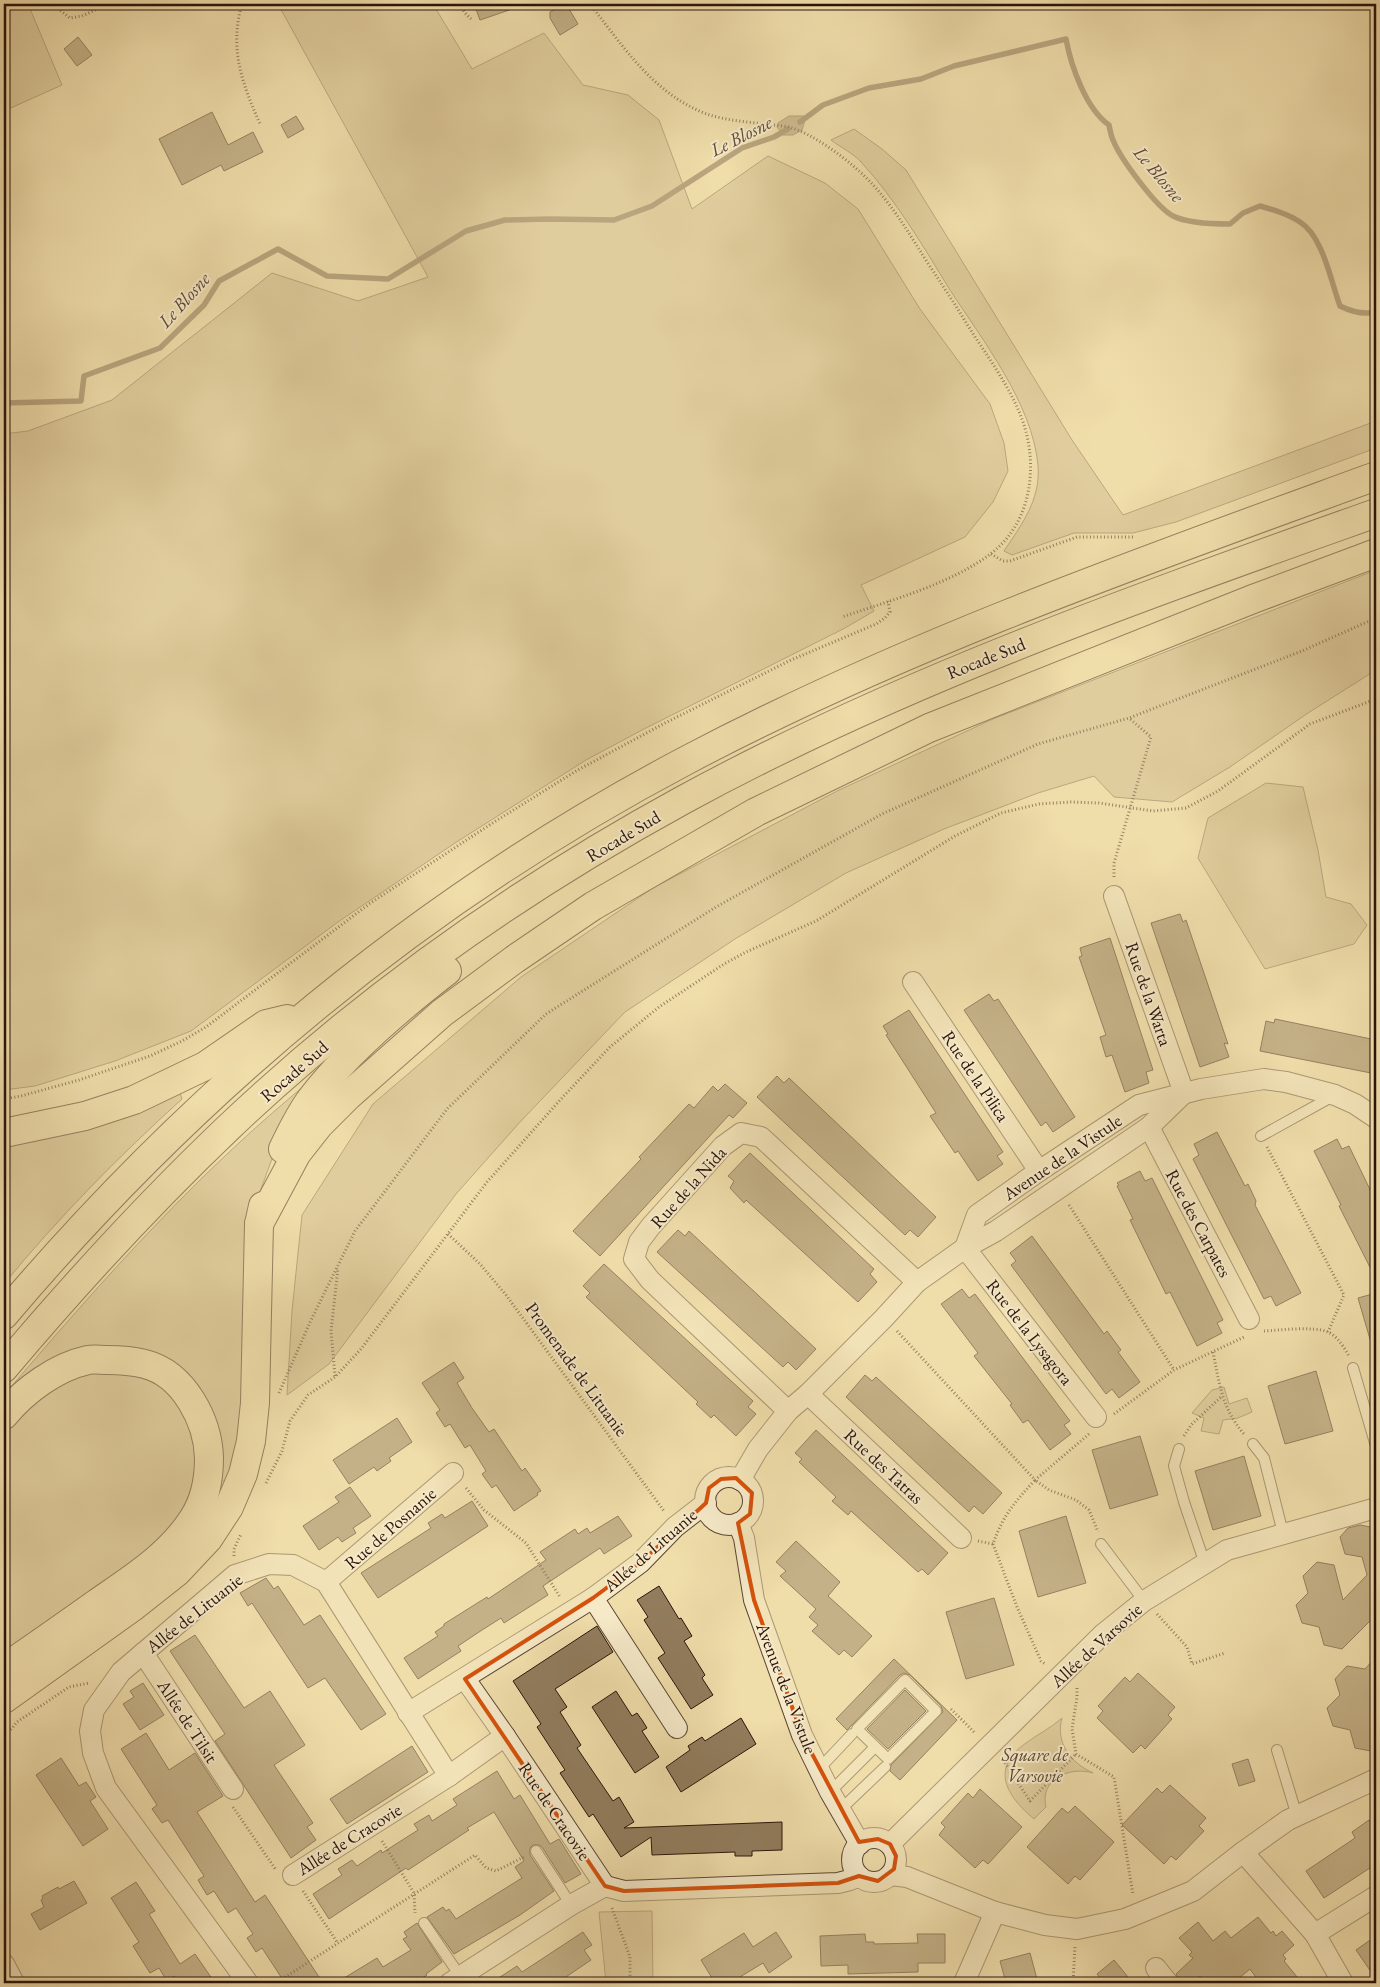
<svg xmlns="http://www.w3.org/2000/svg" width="1380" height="1987" font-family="'EB Garamond',serif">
	<rect width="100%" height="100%" fill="#efddaa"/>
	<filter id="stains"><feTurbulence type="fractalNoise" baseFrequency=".004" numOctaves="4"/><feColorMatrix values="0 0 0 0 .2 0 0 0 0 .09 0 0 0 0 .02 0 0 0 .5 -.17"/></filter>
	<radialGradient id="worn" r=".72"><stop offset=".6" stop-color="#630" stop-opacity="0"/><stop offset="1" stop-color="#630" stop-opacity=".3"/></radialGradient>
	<g fill="#cebb8f" stroke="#7c674c">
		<path d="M4,4H28L62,85L4,111Z"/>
		<path d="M278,4H433L472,69L544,33L583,85L628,95L659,120L692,209L768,156L825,183L858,209L920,309L990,404L1004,443L1008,471L993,502L965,537L861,585L874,611L845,628L644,729L586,760L455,843L338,922L191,1031L115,1061L35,1086L4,1090V434L28,431L112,400L272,273L358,301L428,277Z"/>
		<path d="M854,129L882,149L906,170L1072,440L1123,515L1376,421V448L1176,522L1133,533H1074L1012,555L1004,551C1022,524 1041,499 1038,465C1032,403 983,341 950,290C923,246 896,200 861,162C853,153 840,147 831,140Z"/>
		<path d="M1376,570V670L1308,713L1230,767L1172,802L1114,797L1094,776L1038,793L944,829L846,873L735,939L625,1012L520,1122L456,1194L329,1364L287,1395L292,1311L302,1215L373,1104L521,977L653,888L839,790L993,719Z"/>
		<path d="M1266,783L1303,787L1318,850L1326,897L1351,904L1367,925L1354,944L1265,969L1198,858L1208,818Z"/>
		<path d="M314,1078L280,1137L255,1205L244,1423L227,1484L219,1478L152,1359L17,1391L11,1387C105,1277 202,1168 314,1078Z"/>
		<path d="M180,1093L182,1099C119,1156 58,1218 4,1284V1145Z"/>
		<path d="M93,1370C136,1375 171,1377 188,1425C218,1507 144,1557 85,1598C58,1616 31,1635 4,1654V1430L53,1384Z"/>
		<path d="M1224,1387L1229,1404L1247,1398L1252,1412L1238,1418L1223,1420L1219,1434L1201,1431L1204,1418L1192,1413L1212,1390Z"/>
		<path d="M1062,1718C1055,1743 1071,1763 1093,1773C1070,1766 1039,1779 1046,1807L1034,1819C1007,1796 989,1769 1026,1743C1038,1734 1051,1728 1062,1718Z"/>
		<path d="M652,1911L653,1983H606L599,1912Z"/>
	</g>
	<path fill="#ac9874" stroke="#78634a" d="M789,116H804L805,120L802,130L793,135H783L777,127L778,123Z"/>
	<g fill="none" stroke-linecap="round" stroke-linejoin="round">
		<g stroke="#78634a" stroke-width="5.5">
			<path d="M800,122L823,105L869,88L921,79L954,66L1066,39C1071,66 1086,109 1109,125C1110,130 1111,136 1113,140C1120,158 1156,207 1173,216C1187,223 1214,224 1230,224L1243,213L1260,206C1274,210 1288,214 1300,222C1323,236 1331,282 1340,306C1352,312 1363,315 1376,312"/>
			<path d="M4,403L81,401L84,376L160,348L204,305L219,281L278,249L327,276L388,279L466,231L505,220L550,219L614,220L652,206L742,148L774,137L788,129"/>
		</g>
	</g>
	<g fill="#917c5d" stroke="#2b130a">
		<path d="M474,4H521V6L480,20Z"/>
		<path d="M566,4L578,24L560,35L550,18V12Z"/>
		<path d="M78,37L92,55L77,66L64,49Z"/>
		<path d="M212,112L228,145L253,132L263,152L224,171L221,165L182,185L159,139Z"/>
		<path d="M296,116L304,129L288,138L281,125Z"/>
		<path d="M1180,914L1183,922L1186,920L1228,1044L1224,1043L1229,1057L1200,1067L1151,923Z"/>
		<path d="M1110,938L1153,1070L1146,1072L1149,1083L1125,1092L1112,1055L1106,1057L1100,1037L1106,1035L1079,957L1082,956L1080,948Z"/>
		<path d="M989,994L994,1001L998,999L1075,1117L1053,1132L1046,1122L1041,1126L964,1010Z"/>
		<path d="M909,1010L1003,1152L997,1156L1003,1164L978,1181L958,1151L955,1153L930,1116L936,1113L886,1035L888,1034L883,1026Z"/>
		<path d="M1275,1019L1376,1040V1074L1260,1051L1266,1021L1274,1023Z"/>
		<path d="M777,1076L784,1083L789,1078L936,1217L918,1237L910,1230L905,1235L757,1097Z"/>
		<path d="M725,1084L747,1103L733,1118L729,1115L600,1256L573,1231L641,1159L639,1157L689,1104L694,1108L713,1086L718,1091Z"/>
		<path d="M1217,1132L1245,1186L1248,1184L1256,1201L1255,1205L1301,1293L1276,1306L1271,1296L1264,1299L1193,1159L1199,1155L1194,1144Z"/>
		<path d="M1337,1139L1342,1149L1349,1146L1376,1202V1279L1339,1206L1341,1205L1314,1151Z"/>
		<path d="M750,1153L874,1269L870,1274L877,1282L858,1302L746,1200L744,1203L730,1188L734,1181L728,1176Z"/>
		<path d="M1140,1171L1145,1181L1152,1178L1223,1320L1217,1323L1222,1333L1197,1346L1170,1292L1166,1294L1130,1220L1133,1219L1117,1186L1119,1185L1117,1183Z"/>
		<path d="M678,1230L685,1236L689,1231L816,1349L796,1370L788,1362L783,1367L657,1252Z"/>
		<path d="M1032,1236L1104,1334L1107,1331L1121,1350L1118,1352L1140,1382L1119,1398L1112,1389L1106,1394L1011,1265L1016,1261L1010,1253Z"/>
		<path d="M604,1264L753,1401L748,1407L756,1414L736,1436L714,1415L711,1418L696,1404L698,1402L586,1297L590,1293L583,1286Z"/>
		<path d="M962,1289L969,1298L975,1294L1070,1421L1064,1425L1071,1434L1050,1450L1028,1420L1023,1423L1010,1405L1012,1404L974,1356L978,1353L941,1304Z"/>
		<path d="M1376,1293V1345L1372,1346L1358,1298Z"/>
		<path d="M454,1362L464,1378L457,1383L472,1408L489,1432L494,1429L522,1471L525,1468L541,1491L537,1493L538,1495L514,1511L496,1485L492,1488L482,1474L486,1471L470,1445L465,1448L450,1424L445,1427L436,1413L440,1410L422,1383Z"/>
		<path d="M1316,1371L1333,1431L1285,1444L1268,1386Z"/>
		<path d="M865,1375L872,1381L876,1377L1002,1493L983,1514L974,1506L969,1512L846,1397Z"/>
		<path d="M397,1418L412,1442L389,1458L391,1461L377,1471L374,1467L349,1484L333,1460Z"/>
		<path d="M816,1430L948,1553L928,1575L922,1569L918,1572L851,1511L848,1515L832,1501L836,1497L799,1462L802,1459L795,1453Z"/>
		<path d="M1140,1436L1158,1495L1110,1509L1092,1450Z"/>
		<path d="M1244,1456L1261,1516L1213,1530L1195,1471Z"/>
		<path d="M350,1487L371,1516L353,1528L356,1533L348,1538L342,1542L338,1537L319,1550L303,1526L339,1502L335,1497Z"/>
		<path d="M472,1501L488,1526L378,1598L361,1573L431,1528L428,1523L442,1514L445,1518Z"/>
		<path d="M618,1516L632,1536L604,1554L600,1548L543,1586L548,1595L504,1623L501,1618L479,1632L458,1646L461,1651L418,1679L404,1658L438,1636L435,1632L444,1626V1624L487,1597L488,1599L546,1560L540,1552L575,1529L578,1534L587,1528L590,1533Z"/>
		<path d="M1066,1516L1086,1583L1038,1597L1019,1531Z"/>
		<path d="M1360,1525L1376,1528V1615L1342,1649L1324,1645L1319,1627L1302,1623L1296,1605L1308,1593L1303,1576L1317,1562L1334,1565L1343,1600L1367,1575L1362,1557L1345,1554L1340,1537L1348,1528Z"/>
		<path d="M796,1541L840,1582L828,1596L872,1636L852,1657L844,1650L839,1655L812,1631L818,1625L809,1617L816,1609L780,1576L786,1571L776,1562Z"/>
		<path d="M266,1578L274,1589L278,1586L304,1625L320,1615L386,1714L361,1730L325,1678L308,1688L252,1603L248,1606L240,1593Z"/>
		<path d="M659,1586L679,1619L681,1618L692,1636L684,1641L705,1675L702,1678L713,1695L691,1709L658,1658L665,1653L644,1620L648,1617L637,1600Z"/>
		<path d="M994,1598L1014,1665L966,1679L946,1612Z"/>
		<path d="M597,1626L613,1652L555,1689L567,1707L560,1712L581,1745L577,1748L613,1801L619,1797L634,1822L624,1828L782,1822V1850L752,1851V1856H735V1852L652,1855L651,1837L621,1857L593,1814L589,1817L560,1773L565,1770L537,1727L541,1724L513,1681Z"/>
		<path d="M195,1635L244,1708L270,1691L305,1745L274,1765L313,1823L307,1827L316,1840L291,1858L215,1741L225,1734L170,1651Z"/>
		<path d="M1376,1657V1752L1355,1748L1350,1730L1333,1726L1327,1708L1340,1695L1335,1679L1347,1666L1365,1669Z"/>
		<path d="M894,1659L957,1720L900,1780L890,1771L891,1765L943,1712L941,1706L910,1675L904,1673L900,1675L850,1727L847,1730L836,1719Z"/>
		<path d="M1138,1673L1175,1707L1168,1715L1172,1719L1145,1749L1141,1745L1133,1753L1097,1718L1103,1711L1098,1706L1125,1677L1130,1682Z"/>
		<path d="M143,1683L164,1715L140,1730L123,1704L134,1697L130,1691Z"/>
		<path d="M905,1690L926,1711L888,1749L867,1729Z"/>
		<path d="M616,1691L632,1716L637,1713L642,1720L647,1728L642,1731L659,1757L635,1773L592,1707Z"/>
		<path d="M741,1718L756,1744L681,1792L666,1767L690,1750L688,1746L702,1737L705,1741Z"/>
		<path d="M146,1733L169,1770L195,1753L223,1796L197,1812L255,1902L265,1895L323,1983H285L262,1948L256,1952L247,1938L253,1934L236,1908L228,1913L214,1891L207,1895L198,1880L204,1876L168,1820L162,1823L152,1809L157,1805L121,1749Z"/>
		<path d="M412,1746L428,1772L347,1824L330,1799Z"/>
		<path d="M61,1758L79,1786L86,1782L96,1797L90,1801L108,1829L83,1846L36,1775Z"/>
		<path d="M1248,1759L1255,1781L1239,1786L1232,1764Z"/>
		<path d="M497,1771L514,1799L520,1795L550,1844L559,1839L581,1874L565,1883L542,1847L539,1845H533L530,1848V1855L554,1891L520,1915L454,1954L427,1917L443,1907L446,1911L449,1909L456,1919L522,1878L515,1867L524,1861L494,1812L467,1828L469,1830L408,1870L406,1868L329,1919L313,1894L342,1875L338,1869L352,1860L357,1866L381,1850L382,1853L418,1830L414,1824L429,1815L432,1821L457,1805L453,1799Z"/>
		<path d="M1170,1785L1206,1818L1199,1826L1204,1831L1176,1860L1171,1856L1164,1864L1122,1825L1157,1788L1162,1793Z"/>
		<path d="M980,1789L1022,1827L988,1864L983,1860L975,1868L939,1835L945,1827L941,1823L968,1793L973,1798Z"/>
		<path d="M1075,1806L1114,1842L1080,1880L1075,1876L1068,1884L1027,1847L1062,1808L1068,1813Z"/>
		<path d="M1369,1820L1376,1831V1864L1324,1898L1306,1871L1355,1838L1352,1832Z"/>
		<path d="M74,1881L87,1903L40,1930L31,1914L44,1907L41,1900L43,1898L42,1896L58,1887L59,1889Z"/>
		<path d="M136,1882L155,1911L149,1914L180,1964L195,1954L215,1983H179L174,1976L167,1981L159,1968L150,1973L133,1946L139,1942L111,1898Z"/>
		<path d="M1258,1917L1271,1933L1273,1931L1276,1936L1282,1931L1294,1945L1283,1955L1286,1959L1284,1961L1302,1983H1260L1250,1969L1233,1983H1206L1200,1976L1191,1983H1180L1176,1974L1193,1958L1189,1955L1192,1952L1179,1938L1198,1922L1213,1941L1225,1931L1231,1938Z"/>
		<path d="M417,1923L442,1962L426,1974L427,1975L414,1983H336L377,1958L383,1967L411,1950L403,1939L407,1937L404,1932Z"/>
		<path d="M583,1932L592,1945L584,1950L591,1960L557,1983H491L517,1966L522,1972Z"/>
		<path d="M776,1932L792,1957L769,1973L763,1963L730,1983H715L701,1960L744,1933L753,1947Z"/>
		<path d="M865,1934L866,1942H874V1944L918,1943L917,1934H945V1963H918V1972L848,1974V1965L821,1966L820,1936Z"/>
		<path d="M1376,1936V1979L1356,1950Z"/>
		<path d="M1030,1953L1037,1979L1022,1983H1006L1000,1961Z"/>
		<path d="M1114,1960L1133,1983H1104L1097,1974Z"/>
	</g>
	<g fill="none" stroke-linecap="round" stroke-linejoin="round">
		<defs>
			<g id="service">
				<path d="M1261,1136L1335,1095"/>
				<path d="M1353,1368L1376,1446"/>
				<path d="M1253,1444L1264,1458L1283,1533"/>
				<path d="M1179,1449L1174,1466L1184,1502L1205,1564"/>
				<path d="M1101,1544L1144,1601"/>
				<path d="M905,1680L936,1711L888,1759L857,1729Z"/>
				<path d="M1277,1750L1297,1816"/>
				<path d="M819,1769L852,1734"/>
				<path d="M830,1792L875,1747"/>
				<path d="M840,1810L885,1767"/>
				<path d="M536,1851L571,1905"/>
				<path d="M424,1923L460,1976"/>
			</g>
			<g id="minor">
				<path d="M1114,896L1184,1093"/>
				<path d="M913,982L1039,1171"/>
				<path d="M1149,1127L1249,1319"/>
				<path d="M965,1248L977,1215L1039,1171L1139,1105L1201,1089L1264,1079L1286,1082L1335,1095L1355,1104L1376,1118"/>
				<path d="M965,1248L1096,1417"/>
				<path d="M808,1394L961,1538"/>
				<path d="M788,1411L650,1280L634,1259L639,1242L651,1226L723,1146L741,1133L761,1137L917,1282"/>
				<circle cx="729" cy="1501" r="24"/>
				<path d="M740,1480L758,1449L788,1411L808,1394L884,1318L917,1282L965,1248L996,1231L1149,1127L1184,1093"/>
				<path d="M738,1523L744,1538L754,1600L802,1735L830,1792L860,1844"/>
				<path d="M326,1582L453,1473"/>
				<path d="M593,1598L677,1728"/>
				<path d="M143,1653L233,1789"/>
				<path d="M465,1679L505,1736L605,1886"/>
				<path d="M408,1713L593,1598L640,1563L675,1527L706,1503"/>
				<circle cx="874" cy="1860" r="22"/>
				<path d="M890,1844L1103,1634L1144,1601L1227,1550L1376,1508"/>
				<path d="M1243,1852L1315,1934L1343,1983"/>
				<path d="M293,1875L449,1776"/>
				<path d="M890,1875L907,1877L995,1912L1045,1925L1077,1929L1125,1919L1193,1891L1243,1852L1288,1820L1376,1779"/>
				<path d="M1315,1934L1376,1896"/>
				<path d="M4,1964L13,1981"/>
				<path d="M1156,1968L1168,1983"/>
				<path d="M248,1983L106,1788L93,1753L90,1731L94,1710L121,1672L235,1575L269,1564L293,1565L326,1582L449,1776L505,1736"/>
				<path d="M450,1983L571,1905L605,1886L624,1891L838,1883L850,1880L859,1876"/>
				<path d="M964,1983L995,1912"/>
			</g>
			<g id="trunk">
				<path d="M4,1133L85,1116L134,1100L205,1066L266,1024L287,1019"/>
				<path d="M283,1149C291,1132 300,1114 311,1099C348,1051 399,1008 447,971"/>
				<path d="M259,1224L297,1153L319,1125L348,1096L442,1013L515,959L593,906L756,812L929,728L1253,599L1376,553"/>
				<path d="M4,1315C196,1088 423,899 687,760C907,644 1143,561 1376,476"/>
				<path d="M4,1368C75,1284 149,1203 229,1127C364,999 520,889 683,800C903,680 1141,597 1376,513"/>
				<path d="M4,1415C25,1390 56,1367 88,1360C94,1359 101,1360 107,1360C119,1360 133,1361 145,1364C184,1374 208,1421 209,1458C209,1479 205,1501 193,1519C169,1556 132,1579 97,1603C66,1625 35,1647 4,1668"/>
				<path d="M4,1699L134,1606L177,1572L208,1539L229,1507L243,1474L251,1441L255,1403L259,1224L263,1206"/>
			</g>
		</defs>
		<use href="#service" stroke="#5c4632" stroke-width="12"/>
		<use href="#minor" stroke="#5c4632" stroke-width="22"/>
		<use href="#trunk" stroke="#2b130a" stroke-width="30"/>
		<g stroke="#2b130a" stroke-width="3" stroke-dasharray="1 2.5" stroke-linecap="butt">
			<path d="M52,4L70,18L82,16L108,4"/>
			<path d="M242,4C229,49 242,83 260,124"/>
			<path d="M461,4L464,12L471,19"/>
			<path d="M544,4L545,5"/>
			<path d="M590,4C623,46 652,92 704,113C725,121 751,122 774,125C780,126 787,126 792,128C811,134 837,152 852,165C883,190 904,225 924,257C938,279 952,299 965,321C984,352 1009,384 1022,419C1039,465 1032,524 989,555C950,584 889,601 842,617"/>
			<path d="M991,554L1003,561H1010L1077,537H1134"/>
			<path d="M1114,877V863L1151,737L1129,718"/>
			<path d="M4,1099L21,1096L79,1080L150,1056L182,1041L206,1027L369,904L491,824L576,771L665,723L791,660L876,624L885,618L890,612L888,601"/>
			<path d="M1267,1147L1344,1295L1328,1332"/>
			<path d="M1069,1205L1174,1370"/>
			<path d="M448,1234L480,1264L506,1295L664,1511"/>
			<path d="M897,1331L1035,1480L1089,1434"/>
			<path d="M1264,1331C1280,1330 1314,1326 1328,1332C1337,1336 1344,1347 1349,1356"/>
			<path d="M1213,1352C1219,1382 1222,1409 1244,1434"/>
			<path d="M335,1376L331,1331L338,1268"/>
			<path d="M279,1393L311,1320L355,1231L447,1109L546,1014L716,907L882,814L1038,744L1129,718L1302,651L1376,618"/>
			<path d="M1114,1414L1174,1370L1244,1337"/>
			<path d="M1184,1436L1191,1425L1221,1397"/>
			<path d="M266,1483L282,1451L290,1421L308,1395L335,1377L361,1349L487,1182L561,1099L610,1047L659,1007L724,964L746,952L816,921L955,836L1001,813L1039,804L1071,802L1099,803L1153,811L1186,808L1218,791L1310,724L1376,699"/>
			<path d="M466,1488L484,1510L526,1543L560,1597"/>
			<path d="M978,1541L993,1544C1003,1515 1015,1502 1035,1480L1049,1490L1076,1500L1089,1510L1098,1532"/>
			<path d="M993,1544L1017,1607L1041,1661L1045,1664"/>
			<path d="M234,1556V1549L241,1534"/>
			<path d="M1157,1614L1187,1647L1192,1664L1225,1653"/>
			<path d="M1077,1688V1697L1072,1729L1076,1754L1114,1777L1133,1895"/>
			<path d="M951,1709L975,1733"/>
			<path d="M4,1738L17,1722L69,1687L89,1683"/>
			<path d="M1003,1760L1030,1801L1076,1754"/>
			<path d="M233,1807L276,1870"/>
			<path d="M382,1841L414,1893L415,1913"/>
			<path d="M303,1891L337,1942"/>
			<path d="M612,1908L630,1957V1983"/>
			<path d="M276,1983L475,1855L486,1868L496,1871L524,1857"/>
			<path d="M1073,1983L1075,1946"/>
		</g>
		<use href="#service" stroke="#f5e9c8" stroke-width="10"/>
		<use href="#minor" stroke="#f5e9c8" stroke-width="20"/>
		<use href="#trunk" stroke="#efddaa" stroke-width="28"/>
	</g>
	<path d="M0 0H1380V1987H0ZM736,1478L752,1493L750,1514L738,1523L754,1600L802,1735L859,1842L878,1839L890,1844L896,1856L894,1869L878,1881L859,1876L838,1883L624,1891L605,1886L465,1679L593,1598L640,1563L706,1503L709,1488L721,1479Z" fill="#efddaa" fill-opacity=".55" fill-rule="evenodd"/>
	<path fill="none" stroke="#d5520c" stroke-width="4" stroke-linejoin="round" d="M736,1478L752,1493L750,1514L738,1523L754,1600L802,1735L859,1842L878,1839L890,1844L896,1856L894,1869L878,1881L859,1876L838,1883L624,1891L605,1886L465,1679L593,1598L640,1563L706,1503L709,1488L721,1479Z"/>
	<g text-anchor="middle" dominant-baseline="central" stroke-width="4" stroke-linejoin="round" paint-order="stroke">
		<g font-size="18" fill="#2b130a" stroke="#f5e9c8">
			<text transform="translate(986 658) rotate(-22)">Rocade Sud</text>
			<text transform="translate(623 836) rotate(-31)">Rocade Sud</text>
			<text transform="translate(1149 994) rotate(71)">Rue de la Warta</text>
			<text transform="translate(294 1071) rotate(-41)">Rocade Sud</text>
			<text transform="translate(976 1076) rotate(56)">Rue de la Pilica</text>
			<text transform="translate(1062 1157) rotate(-34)">Avenue de la Vistule</text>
			<text transform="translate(688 1187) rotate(-48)">Rue de la Nida</text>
			<text transform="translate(1199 1223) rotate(62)">Rue des Carpates</text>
			<text transform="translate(1030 1332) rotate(52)">Rue de la Lysagora</text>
			<text transform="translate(577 1369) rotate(54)">Promenade de Lituanie</text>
			<text transform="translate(884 1466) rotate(43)">Rue des Tatras</text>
			<text transform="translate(390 1528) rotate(-41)">Rue de Posnanie</text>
			<text transform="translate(650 1550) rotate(-41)">Allée de Lituanie</text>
			<text transform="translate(194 1613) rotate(-38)">Allée de Lituanie</text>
			<text transform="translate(1096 1645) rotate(-42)">Allée de Varsovie</text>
			<text transform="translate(787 1688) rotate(69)">Avenue de la Vistule</text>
			<text transform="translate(188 1721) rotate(57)">Allée de Tilsit</text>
			<text transform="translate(555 1811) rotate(56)">Rue de Cracovie</text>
			<text transform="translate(349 1839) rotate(-32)">Allée de Cracovie</text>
		</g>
		<g font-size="18" font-style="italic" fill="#5c4532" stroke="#f5e9c8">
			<text x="1035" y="1754">Square de<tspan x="1035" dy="21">Varsovie</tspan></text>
		</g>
		<g font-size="19" font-style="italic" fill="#5f4834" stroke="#f5e9c8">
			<text transform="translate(741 136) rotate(-27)">Le Blosne</text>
			<text transform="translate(1159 174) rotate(50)">Le Blosne</text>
			<text transform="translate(184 300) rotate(-48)">Le Blosne</text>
		</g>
	</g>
	<rect width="1380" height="1987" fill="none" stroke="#efddaa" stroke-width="20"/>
	<rect x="5" y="5" width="1370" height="1977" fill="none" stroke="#2b130a" stroke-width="2.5"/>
	<rect x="10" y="10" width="1360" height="1967" fill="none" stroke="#2b130a"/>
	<rect width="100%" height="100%" filter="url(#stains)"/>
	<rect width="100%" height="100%" fill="url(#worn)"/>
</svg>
